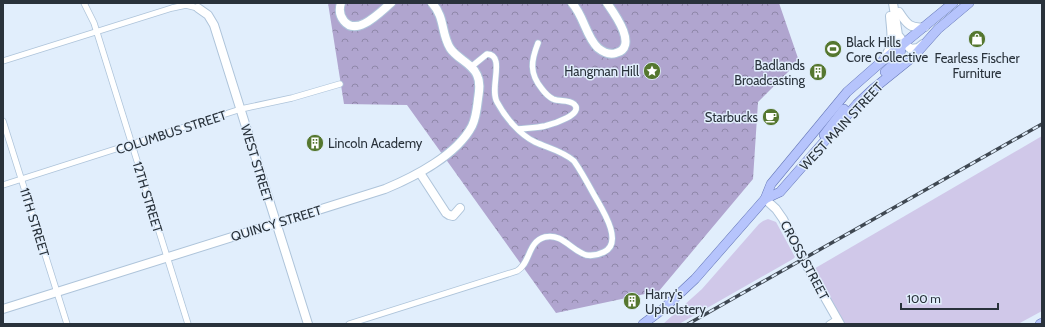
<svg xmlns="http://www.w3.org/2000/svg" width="1045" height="327" font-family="Cabin,sans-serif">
	<defs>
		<pattern id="forest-crowns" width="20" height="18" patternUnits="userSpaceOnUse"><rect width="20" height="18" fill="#b0a5cf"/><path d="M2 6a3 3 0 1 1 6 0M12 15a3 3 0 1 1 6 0" fill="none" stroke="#8f87a9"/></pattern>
	</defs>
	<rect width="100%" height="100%" fill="#e1eefc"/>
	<g fill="#d0c8e9">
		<path d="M1042,136V311L1018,324H844L812,270Z"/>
		<path d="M768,219L776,222L795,257L793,259L679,324H663L702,289L759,224L763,221Z"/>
	</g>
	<path fill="url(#forest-crowns)" d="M328,3H779L799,61L758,102L753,179L659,291L556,313L407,105L344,104Z"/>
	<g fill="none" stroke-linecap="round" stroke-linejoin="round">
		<defs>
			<g id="street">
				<path d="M84,3L94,23L188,324"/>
				<path d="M3,61L172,8L186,5L198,8"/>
				<path d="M3,121L67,324"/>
				<path d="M518,129C527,128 536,128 545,126C553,124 585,114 574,104C568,99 560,102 553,99C549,97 545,93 542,89C529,73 531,61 538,43"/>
				<path d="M3,185L241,109L292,98L340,84"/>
				<path d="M349,324L517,271C531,263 527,242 545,237C562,233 571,250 586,255C592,256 598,255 604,252C625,242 600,206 593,193C587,182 581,171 574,161C563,151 548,148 535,142C520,135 505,117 497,102C489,88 506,55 487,54L471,67"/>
				<path d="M829,324L837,319"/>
			</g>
			<g id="secondary">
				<path d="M341,3C339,9 339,15 344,21C357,37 380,12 391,3"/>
				<path d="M572,3C584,16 586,37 598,48C603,52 610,55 616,53C639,47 614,13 607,3"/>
				<path d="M893,3L898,35L907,46L911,49L918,48L923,44"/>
				<path d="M198,8L208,15L214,25L308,324"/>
				<path d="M899,12C907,24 910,29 925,27"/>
				<path d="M884,58C895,44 891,32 890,16"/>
				<path d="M420,173L446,213L449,215L453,216L460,208"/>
				<path d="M765,199L776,209L783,219L803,259L840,324"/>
				<path d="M3,309L385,189C414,177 457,155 472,126C476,118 477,108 478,99C479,92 481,83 477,75C472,63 457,59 450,48C441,33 445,17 432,3"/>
			</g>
			<g id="primary">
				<path d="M885,72C893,65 902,57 901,46"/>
				<path d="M824,135L844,109"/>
				<path d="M765,199L780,192L857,104L873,89L914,56L938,29L969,3"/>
				<path d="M643,324L663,309L695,279L765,199L771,184L847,92L880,63L953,3"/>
				<path d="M1040,324L1042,323"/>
			</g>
		</defs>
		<use href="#street" stroke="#aec4da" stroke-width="7"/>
		<use href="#secondary" stroke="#aec4da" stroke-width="10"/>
		<use href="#primary" stroke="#6577b7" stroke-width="10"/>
		<use href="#street" stroke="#fff" stroke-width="5.5"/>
		<use href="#secondary" stroke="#fff" stroke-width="8"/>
		<use href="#primary" stroke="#b6c4fc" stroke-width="9"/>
		<defs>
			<path id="rail" d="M688,324L1042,124"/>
		</defs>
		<use href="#rail" stroke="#3f4852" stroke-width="3.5"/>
		<use href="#rail" stroke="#e1eefc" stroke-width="2" stroke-dasharray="6" stroke-linecap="butt"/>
	</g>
	<defs>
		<symbol id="shop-disc" viewBox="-11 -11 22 22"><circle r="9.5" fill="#55772f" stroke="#e1eefc"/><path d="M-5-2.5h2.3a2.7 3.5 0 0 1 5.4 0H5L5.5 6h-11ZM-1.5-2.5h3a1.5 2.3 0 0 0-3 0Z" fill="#fff"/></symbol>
		<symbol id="stadium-disc" viewBox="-11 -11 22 22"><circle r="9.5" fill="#55772f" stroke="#e1eefc"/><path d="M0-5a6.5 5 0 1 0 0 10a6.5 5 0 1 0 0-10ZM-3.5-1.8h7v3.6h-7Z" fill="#fff"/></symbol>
		<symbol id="sight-disc" viewBox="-11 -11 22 22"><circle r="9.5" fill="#55772f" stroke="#e1eefc"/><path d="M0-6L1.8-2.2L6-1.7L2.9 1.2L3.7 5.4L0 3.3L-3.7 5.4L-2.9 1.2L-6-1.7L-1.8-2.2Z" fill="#fff"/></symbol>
		<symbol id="building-disc" viewBox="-11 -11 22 22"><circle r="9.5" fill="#55772f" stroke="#e1eefc"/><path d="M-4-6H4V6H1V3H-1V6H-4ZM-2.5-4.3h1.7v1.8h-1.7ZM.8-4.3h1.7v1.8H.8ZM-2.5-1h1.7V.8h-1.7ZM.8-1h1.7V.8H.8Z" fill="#fff"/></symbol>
		<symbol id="cafe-disc" viewBox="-11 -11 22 22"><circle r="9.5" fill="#55772f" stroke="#e1eefc"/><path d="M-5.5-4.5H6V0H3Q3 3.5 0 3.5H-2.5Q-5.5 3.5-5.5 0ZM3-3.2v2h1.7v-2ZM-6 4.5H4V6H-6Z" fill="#fff"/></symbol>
	</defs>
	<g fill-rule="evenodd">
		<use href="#shop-disc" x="967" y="29" width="20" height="20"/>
		<use href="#stadium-disc" x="823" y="39" width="20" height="20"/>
		<use href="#sight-disc" x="642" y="61" width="20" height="20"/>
		<use href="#building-disc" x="808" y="62" width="20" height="20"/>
		<use href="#cafe-disc" x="761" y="107" width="20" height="20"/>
		<use href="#building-disc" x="305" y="133" width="20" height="20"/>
		<use href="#building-disc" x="622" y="291" width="20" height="20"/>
	</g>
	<g text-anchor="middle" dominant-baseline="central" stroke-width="3" stroke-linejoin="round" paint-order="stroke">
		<g font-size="13" fill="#29323b" stroke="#e1eefc" text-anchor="start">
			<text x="846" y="42">Black Hills<tspan x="846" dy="15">Core Collective</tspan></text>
			<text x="977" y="58" text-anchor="middle">Fearless Fischer<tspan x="977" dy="15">Furniture</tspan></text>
			<text x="805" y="65" text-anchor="end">Badlands<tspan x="805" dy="15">Broadcasting</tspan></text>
			<text x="639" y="71" text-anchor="end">Hangman Hill</text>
			<text x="758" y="117" text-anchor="end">Starbucks</text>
			<text x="328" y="143">Lincoln Academy</text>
			<text x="645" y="294">Harry's<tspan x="645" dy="15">Upholstery</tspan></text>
		</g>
		<g font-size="13" fill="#29323b" stroke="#e1eefc">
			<text transform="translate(841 126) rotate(-47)">WEST MAIN STREET</text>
			<text transform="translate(171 132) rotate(-18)">COLUMBUS STREET</text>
			<text transform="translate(257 163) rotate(73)">WEST STREET</text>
			<text transform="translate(148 197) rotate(73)">12TH STREET</text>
			<text transform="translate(35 222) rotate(73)">11TH STREET</text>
			<text transform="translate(276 223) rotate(-17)">QUINCY STREET</text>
			<text transform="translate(805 260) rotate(62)">CROSS STREET</text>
		</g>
	</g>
	<rect width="1045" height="327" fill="none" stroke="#29323b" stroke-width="8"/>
	<path d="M901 303v6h97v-6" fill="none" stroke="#29323b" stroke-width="2"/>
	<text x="907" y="303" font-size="12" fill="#29323b" stroke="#e1eefc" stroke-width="3" paint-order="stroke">100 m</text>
</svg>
